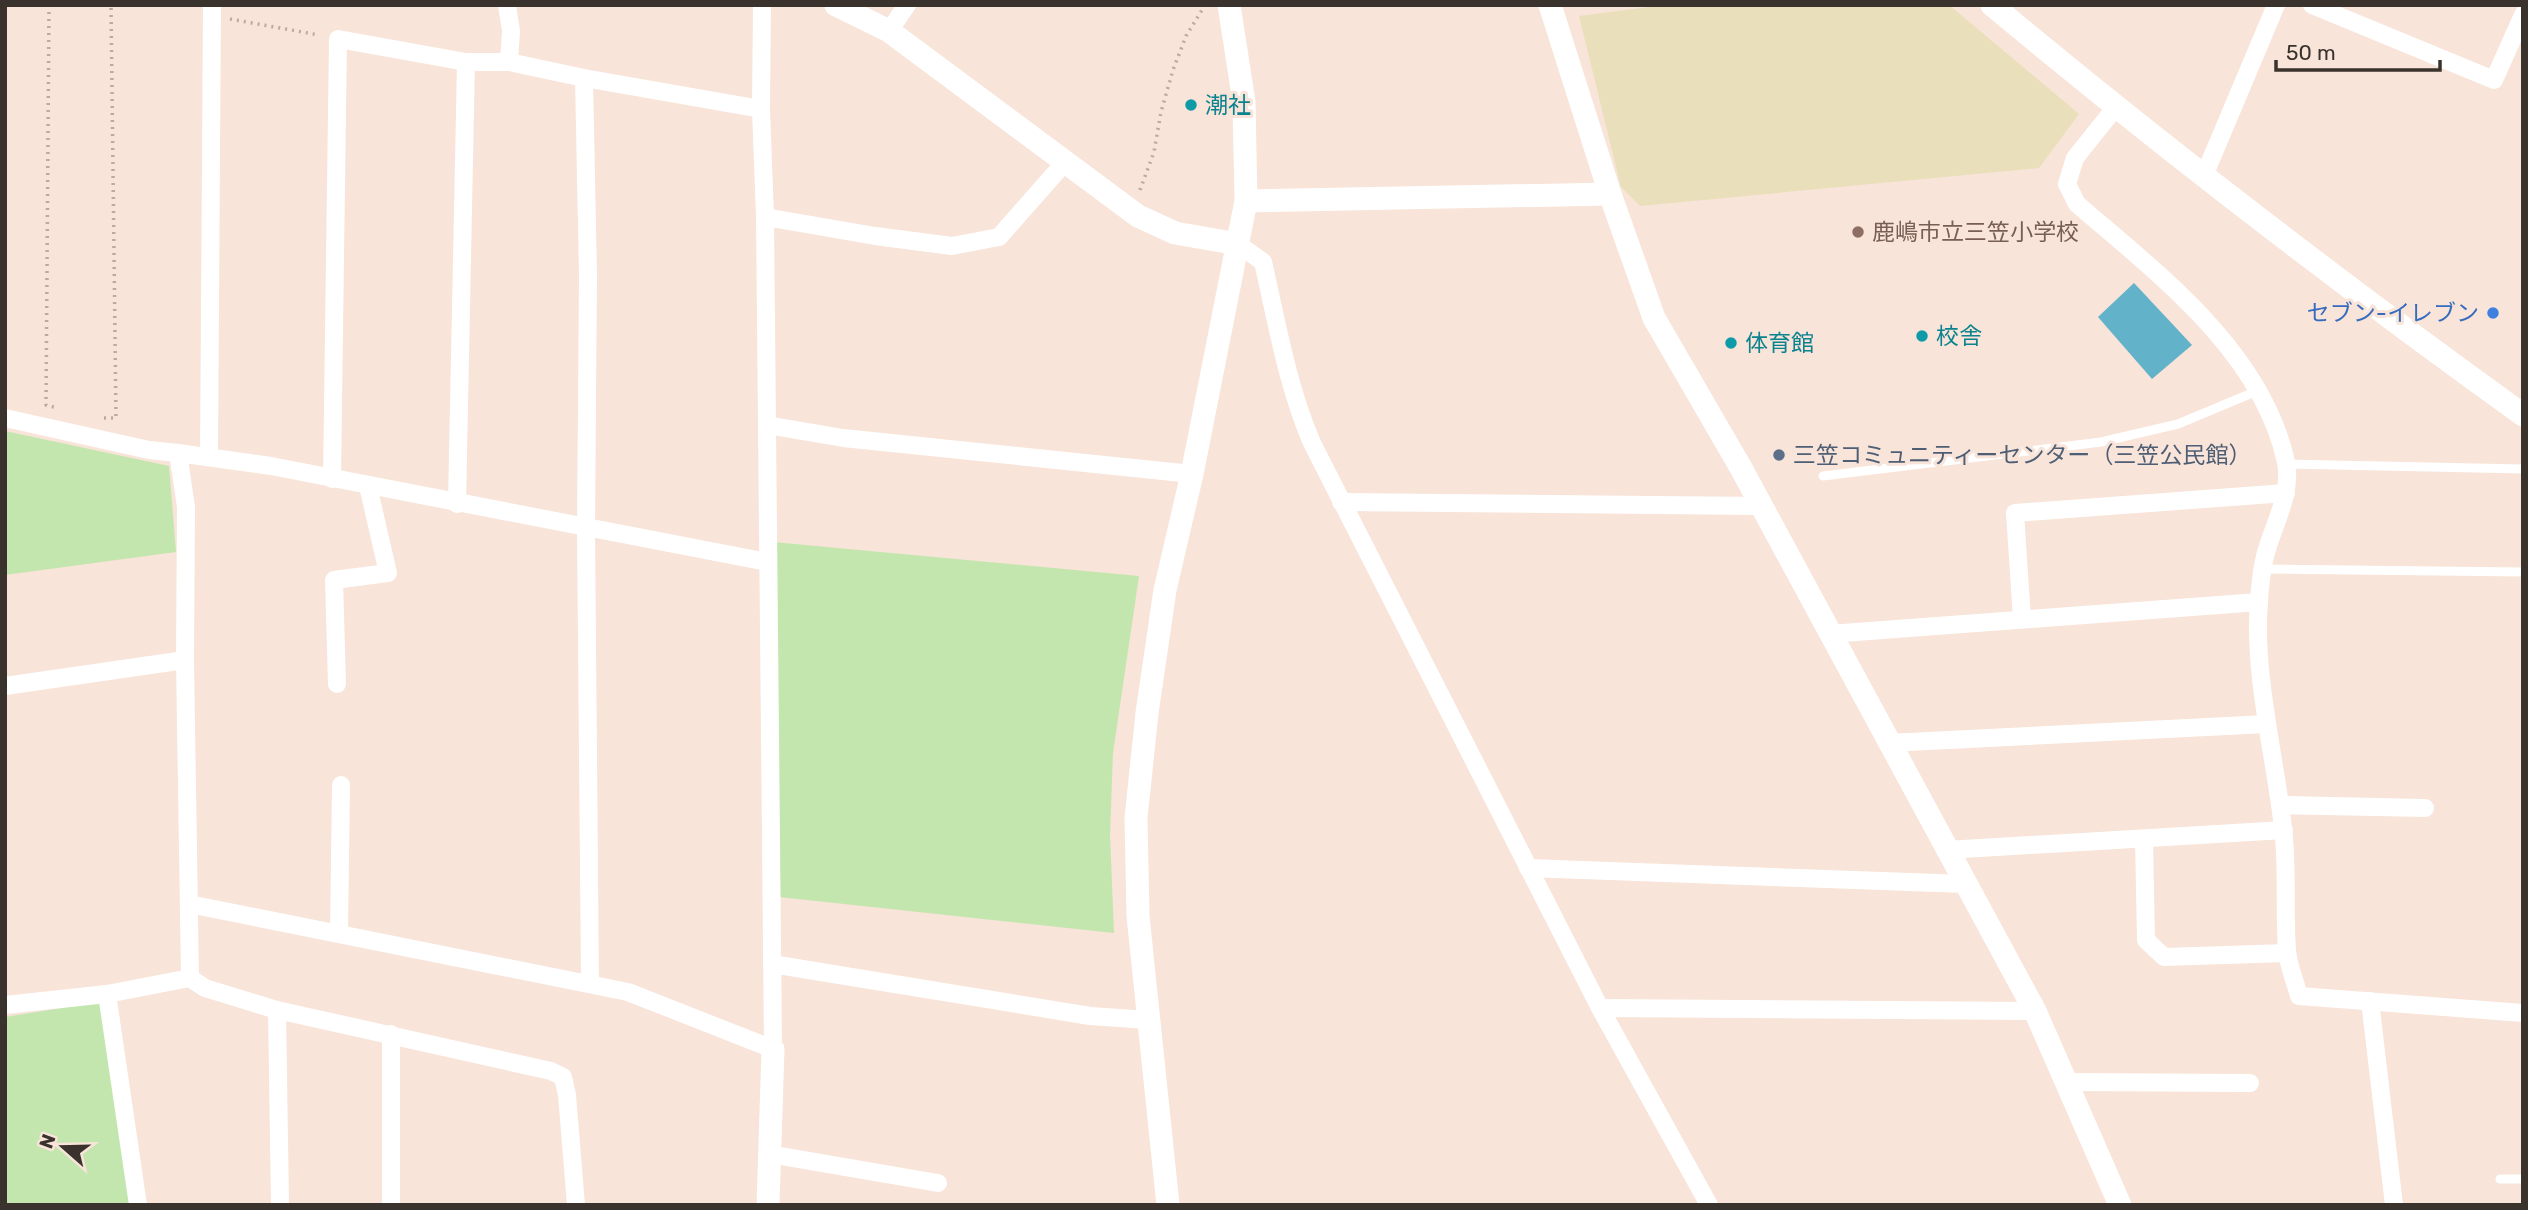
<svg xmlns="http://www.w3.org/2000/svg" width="2528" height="1210" font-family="Rubik,'Noto Sans JP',sans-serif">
	<rect width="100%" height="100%" fill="#f8e4d8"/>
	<g fill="#c3e6ae">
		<path d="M5,431L169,466L176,552L5,575Z"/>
		<path d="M773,542L1139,576L1113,753L1110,834L1114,933L779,897Z"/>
		<path d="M100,1002L131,1205H5V1017Z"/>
	</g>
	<path fill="#e9dfba" d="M1665,5H1949L2079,114L2039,168L1640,206L1621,187L1579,16Z"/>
	<path fill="#62b2ca" d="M2134,283L2192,345L2152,379L2098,317Z"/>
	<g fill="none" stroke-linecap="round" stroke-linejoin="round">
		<g stroke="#baaaa0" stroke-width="3.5" stroke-dasharray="2 5" stroke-linecap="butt">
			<path d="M49,5L46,405L54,407"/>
			<path d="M230,19L319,35"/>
			<path d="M1140,190L1154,152L1161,112L1173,70L1186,36L1205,5"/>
			<path d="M104,418H116L111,5"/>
		</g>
		<g stroke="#fff" stroke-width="9">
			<path d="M2287,464L2523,469"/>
			<path d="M1823,476L2101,442L2178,424L2257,391"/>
			<path d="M2264,569L2523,572"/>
			<path d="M2500,1179H2523"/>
		</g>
		<g stroke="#fff" stroke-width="18">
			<path d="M507,5L511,31L509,62L584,78L761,109"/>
			<path d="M2312,5L2494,80L2523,15"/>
			<path d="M889,31L907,5"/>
			<path d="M584,78L588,275L586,529L590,984"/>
			<path d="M2115,108L2075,158L2067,184L2077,204C2158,274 2262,351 2286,462C2292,492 2275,522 2267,549C2262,565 2260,585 2259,602C2253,674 2275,756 2283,828C2288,868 2284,909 2287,950C2288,965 2295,981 2299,996L2523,1013"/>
			<path d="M2204,176L2276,5"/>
			<path d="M765,217L875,236L952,246L999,237L1066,161"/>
			<path d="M1238,244L1263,262C1277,323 1287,385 1312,443L1600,1008L1709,1205"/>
			<path d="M5,418L149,450L178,453L186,507L185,660L190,978L205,988L277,1010L551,1071L563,1077L567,1095L576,1205"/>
			<path d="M767,425L843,438L1192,474"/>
			<path d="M178,453L271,466L767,562"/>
			<path d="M209,457L212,5"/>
			<path d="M332,479L338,39L466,62H509"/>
			<path d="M1341,502L1760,506"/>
			<path d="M457,504L466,62"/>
			<path d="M2022,619L2015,513L2286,493"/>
			<path d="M1829,634L2259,602"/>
			<path d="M337,684L334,580L388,573L368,486"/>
			<path d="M5,686L185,660"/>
			<path d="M1888,743L2267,724"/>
			<path d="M2280,805L2425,808"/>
			<path d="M2144,839L2146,940L2164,957L2287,953"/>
			<path d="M1946,850L2284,830"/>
			<path d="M1528,868L1965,884"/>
			<path d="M189,904L628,992L773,1049L765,217L761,109L762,5"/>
			<path d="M339,933L341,785"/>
			<path d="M772,964L1090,1016L1148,1020"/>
			<path d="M107,994L138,1205"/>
			<path d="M2370,1001L2394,1205"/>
			<path d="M5,1005L107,994L190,978"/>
			<path d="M1600,1008L2035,1011"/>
			<path d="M277,1010L280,1205"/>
			<path d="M391,1034V1205"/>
			<path d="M2066,1082L2250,1083"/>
			<path d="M769,1154L938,1183"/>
		</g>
		<g stroke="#fff" stroke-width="23">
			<path d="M836,5L889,31L1138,216L1175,233L1238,244"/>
			<path d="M1550,5L1610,194L1654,318L1741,468L2035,1011L2120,1205"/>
			<path d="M1992,5C2164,148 2341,284 2523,415"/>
			<path d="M1246,201L1610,194"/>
			<path d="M768,1205L773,1049"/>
			<path d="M1168,1205L1138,916L1136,818L1147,713L1165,590L1192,474L1246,201L1244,102L1229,5"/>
		</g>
	</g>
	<g fill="#0f9aa8" stroke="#f8e4d8" stroke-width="2.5">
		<circle cx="1191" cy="105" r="7"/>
		<circle cx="1922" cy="336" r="7"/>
		<circle cx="1731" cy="343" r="7"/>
	</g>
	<circle fill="#8d6e63" stroke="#f8e4d8" stroke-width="2.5" cx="1858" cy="232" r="7"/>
	<circle fill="#3f7fe0" stroke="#f8e4d8" stroke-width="2.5" cx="2493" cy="313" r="7"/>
	<circle fill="#5c6f8a" stroke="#f8e4d8" stroke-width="2.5" cx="1779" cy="455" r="7"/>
	<g text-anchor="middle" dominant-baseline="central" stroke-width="6" stroke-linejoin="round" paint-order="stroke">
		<g font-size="23" fill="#0d838f" stroke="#f8e4d8" text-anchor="start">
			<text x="1205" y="105">潮社</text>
			<text x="1936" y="336">校舎</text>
			<text x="1745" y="343">体育館</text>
		</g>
		<g font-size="23" fill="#785e54" stroke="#f8e4d8" text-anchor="start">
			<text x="1872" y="232">鹿嶋市立三笠小学校</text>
		</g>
		<g font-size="23" fill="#366cbe" stroke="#f8e4d8" text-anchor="end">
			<text x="2479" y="313">セブン-イレブン</text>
		</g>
		<g font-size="23" fill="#4e5e75" stroke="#f8e4d8" text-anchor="start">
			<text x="1793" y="455">三笠コミュニティーセンター（三笠公民館）</text>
		</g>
	</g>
	<rect width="2528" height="1210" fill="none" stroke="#3a322d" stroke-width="14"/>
	<g transform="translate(63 1147) rotate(290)" stroke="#f8e4d8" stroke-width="5" paint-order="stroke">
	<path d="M0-5L12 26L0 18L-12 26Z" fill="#3a322d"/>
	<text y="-10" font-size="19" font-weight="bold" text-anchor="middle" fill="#3a322d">N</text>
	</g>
	<path d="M2276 60v10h164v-10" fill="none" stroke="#3a322d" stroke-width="3.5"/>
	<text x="2286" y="60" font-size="21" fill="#3a322d" stroke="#f8e4d8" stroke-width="5" paint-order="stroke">50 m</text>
</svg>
